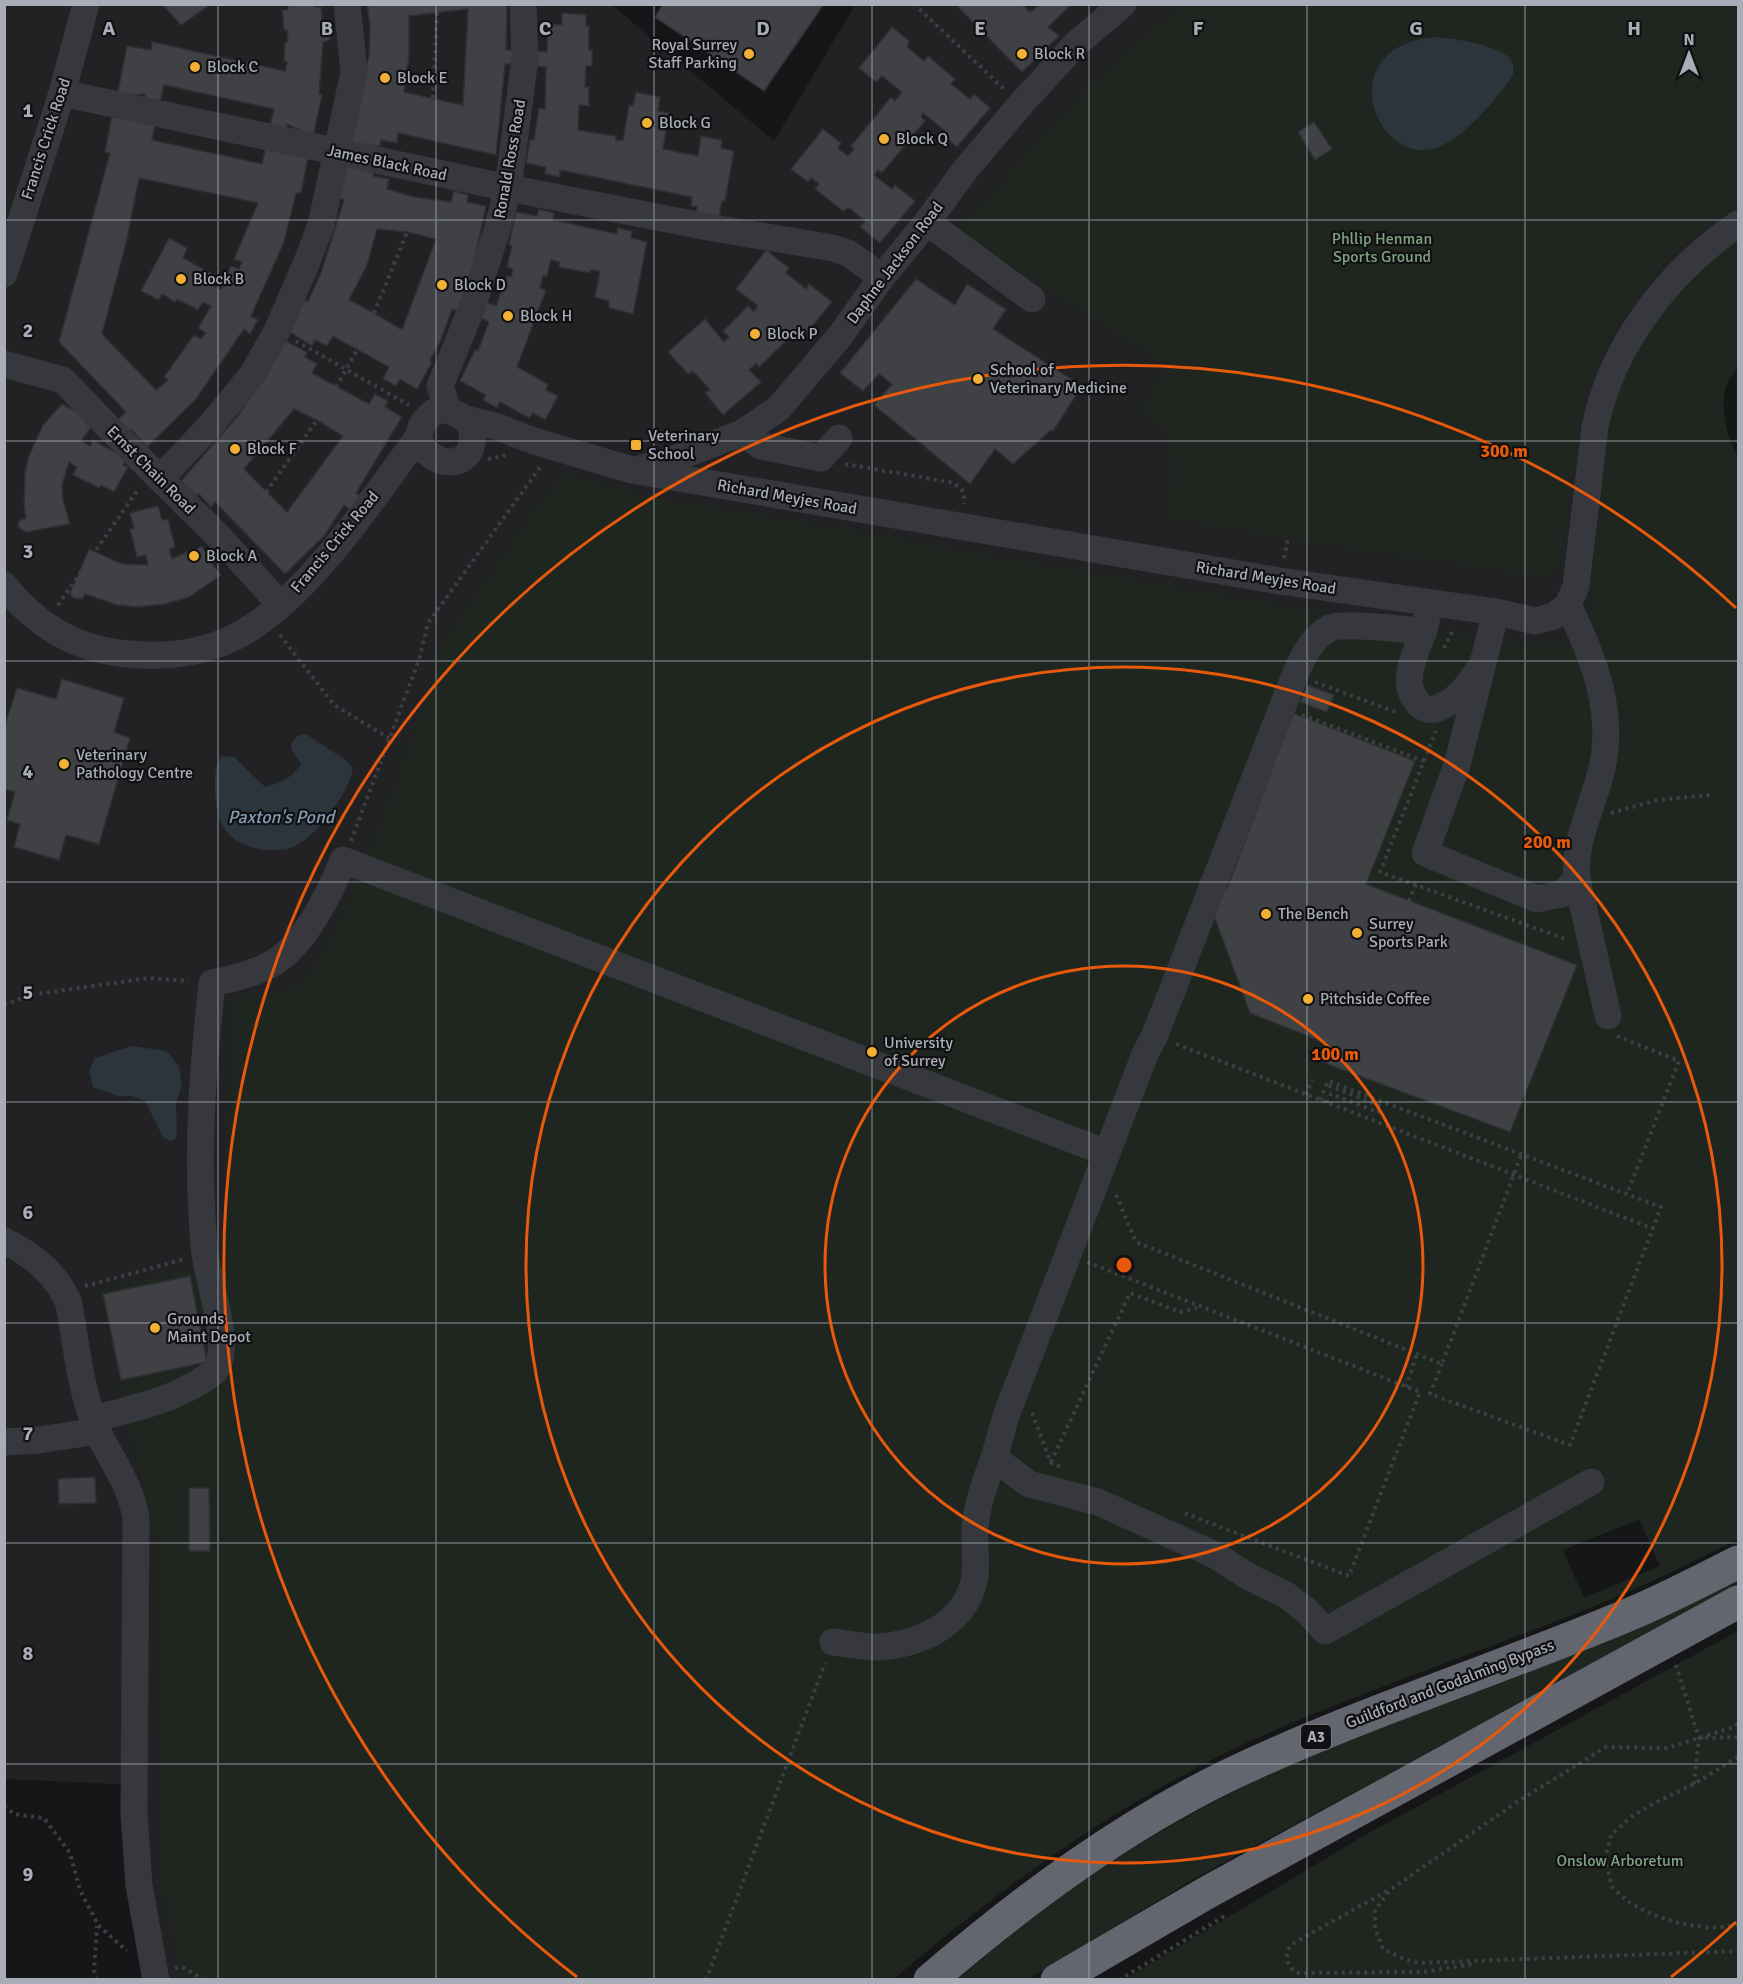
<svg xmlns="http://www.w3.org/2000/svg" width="1743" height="1984" font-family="Signika,sans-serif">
	<rect width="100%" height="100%" fill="#161618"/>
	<path fill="#222225" d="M4,5H612L774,141L855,5H1738V311L1704,337L1738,586L1660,1566L1639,1519L1563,1550L1178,1767L869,1979H160L137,1785L5,1779Z"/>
	<g fill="#1e261f" fill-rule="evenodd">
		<path d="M1181,5H1738V204C1718,217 1697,232 1679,249C1640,285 1598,349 1583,400L1559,567L1551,576H1537L1288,539L1169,518C1171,501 1175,449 1168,436C1162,425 1153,420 1142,415L1144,403L1168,365L957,232L1091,84Z"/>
		<path d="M1738,239V368C1714,391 1724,432 1738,458V1539C1684,1567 1629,1593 1572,1615C1475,1653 1376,1687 1280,1728C1136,1790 1012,1878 894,1979H181L160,1875L157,1540L145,1496L99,1289L224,1260L231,997L302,986L336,928L376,837L438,666L442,643L562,472L623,490L677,501L1294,608L1522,644L1609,641L1597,633L1592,610L1591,587L1608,428L1620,382L1641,343L1661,313L1713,257ZM1639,1519L1660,1566L1584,1598L1563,1550Z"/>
		<path d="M1738,1574V1586L1199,1876L1028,1979L957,1980C1000,1943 1044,1907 1091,1875C1155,1832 1223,1796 1292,1763Z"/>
		<path d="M1738,1631V1977L1716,1980L1125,1979L1358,1839Z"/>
	</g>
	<g fill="#2c353c">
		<path d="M1437,37C1454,39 1503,45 1512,61C1514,65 1513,71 1513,75C1496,100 1466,136 1438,147C1377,171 1327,45 1437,37Z"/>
		<path d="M306,734L347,761L353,768C349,793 319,833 297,845C289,850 275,851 265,850C229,845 216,826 215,790C215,777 214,766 222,756L234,757L265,787C281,783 294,777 301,763L292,751L291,744L297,736Z"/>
		<path d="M132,1046L166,1051L179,1066L182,1085L176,1103L177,1137L171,1141L163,1137L145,1101L132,1096H118L93,1087L89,1071L95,1058Z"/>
	</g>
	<g fill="#404145" stroke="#303034" stroke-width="1.5" fill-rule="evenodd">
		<path d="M162,4H211L181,25Z"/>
		<path d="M288,4H315V7H321L323,28L330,32V40L323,42L319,94L322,95L313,136L287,124L286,129L270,126L274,109L164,85L160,103L145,100V94L117,96L127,46L151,50L152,42L285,71L287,62L284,61L285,42L288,41L287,30H284L282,10H288Z"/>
		<path d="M367,4H507L506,50H515V64H505L496,155L398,133L397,143L381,140L380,146L351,144L369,55L370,27ZM468,9L463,105L404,92L409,56V16Z"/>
		<path d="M663,4H824L764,91L655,17Z"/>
		<path d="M955,4H1022L1030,12L1041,4H1072L1048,27L1059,36L1022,72Z"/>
		<path d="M562,13L586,15V26H589V50H592V66H586L585,87H589V106L579,105L578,130L616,136V141L623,140L629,105L633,106L636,92L660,97L658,111L669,113L663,149L698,156L701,136L722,140L721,148L734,151L725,201H722L719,219L696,216L697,207L691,206L692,197L560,170V177L545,174L546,167L526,163L530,140H534L539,108L545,109L546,67L534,66L535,51L547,52L548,24L562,25Z"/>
		<path d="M892,27L909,41L907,47L924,61L928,56L955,79L951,84L970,99L974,94L990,108L957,147L941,134L944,130L923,113L921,117L925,121L882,173L878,170L874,175L892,189L895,185L915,201L880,243L860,227L865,221L849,208L843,211L815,189L819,184L811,178L808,182L791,169L823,129L841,143L838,148L848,156L854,149L851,146L891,97L895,101L902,92L882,76L876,82L859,68Z"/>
		<path d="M113,110L155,124L152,140L262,164L266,145L309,152L301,193H296L284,242L251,316L258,320L250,334L244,329L196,399L147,447L131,429L126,434L114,423L126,412L59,342L110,153L105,152ZM139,178L258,203L234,259L242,262L239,269L231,266L221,289L212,285L216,276L183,258L187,248L169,238L141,291L159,300L162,294L175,302L177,299L198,310L203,302L211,306L198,328L206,333L201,339L194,335L164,377L168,380L156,390L102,334L127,239Z"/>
		<path d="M1314,122L1332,149L1315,160L1298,132Z"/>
		<path d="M347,159L373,169V176L389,179L387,189L414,197L451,202L454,191L468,195L467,202L486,206L463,313L452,309L441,340L430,360L432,362L417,389L400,379L396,386L383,379L389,367L333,336L327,346L315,340L312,346L288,331L304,300L308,301L321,273L344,200L339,198ZM377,229L407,232L436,239L402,330L374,313L349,300L367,265Z"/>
		<path d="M539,209L554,213L553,220L617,234L618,228L632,231L631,238L647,242L633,314L609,308V301L595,297L600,271L591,270L590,273L559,267L560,262L551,260L547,276H543L540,288L546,290L517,367L548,384L546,390L558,396L545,420L533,413L529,418L500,402L497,408L483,400L486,395L460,381L475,350L478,351L489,322L479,317L485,302L496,306L507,276L511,277L513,269L507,267L512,246L509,244L516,212L537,216Z"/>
		<path d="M766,250L789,268L786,273L806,289L809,284L832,302L800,341L787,330L781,338L785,342L759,367L756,363L749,370L761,382L723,415L705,393L710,390L693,371L688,374L668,352L705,319L724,342L729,337L723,331L748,306L754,312L758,306L736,289Z"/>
		<path d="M916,279L955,305L967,284L1006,309L993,329L1082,386L1053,431L1051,430L1013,464L995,449L970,484L874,405L892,384L879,374L863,391L840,373Z"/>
		<path d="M282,339L307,352L305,357L317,364L312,373L369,404L375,394L388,401L385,407L402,417L356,493L362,497L351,511L344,505L324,536L285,574L215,502L211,507L199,494L196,496L181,481L237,417L268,372ZM294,409L317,420L343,436L287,512L244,469Z"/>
		<path d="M62,404L78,413L91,427L81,441L90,446L93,440L127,459L123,465L128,467L114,492L101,485L99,488L73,475L77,467L69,462L62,485L63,500L70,524L26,532L18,527L19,521L26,518L24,504L25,474L28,458L43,425Z"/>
		<path d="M158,506L162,520L168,519L175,547L169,549L172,559L187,552L189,556L201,546L215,562L212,564L221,575L189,597L165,604L137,607L117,605L85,594L82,599L74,598L70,594L89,549L122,564L148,565L146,555L137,557L130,529H134L130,513Z"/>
		<path d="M62,679L124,698L114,732L130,738L99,844L66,835L59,860L14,847L20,824L7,820L15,792L4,789V728L17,688L56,699Z"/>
		<path d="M1307,685L1334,695L1327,712L1300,702Z"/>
		<path d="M1293,713L1415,761L1366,884L1577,965L1510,1132L1322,1062L1328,1044L1250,1013L1200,878L1227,889Z"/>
		<path d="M190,1276L207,1362L121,1380L103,1294Z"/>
		<path d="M95,1477L96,1503L59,1504L58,1479Z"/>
		<path d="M189,1488H209L210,1551H189Z"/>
	</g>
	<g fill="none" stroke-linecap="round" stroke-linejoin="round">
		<g stroke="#3d3f44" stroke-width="4" stroke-dasharray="3 4.5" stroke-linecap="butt">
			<path d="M914,4L1005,90"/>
			<path d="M433,98L437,12"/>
			<path d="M374,313L407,232"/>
			<path d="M296,341L409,405"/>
			<path d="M336,387L357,350"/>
			<path d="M488,459L507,455"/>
			<path d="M845,464L954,483L964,492V504"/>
			<path d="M266,492L317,420"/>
			<path d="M1284,558L1288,539"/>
			<path d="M58,605L139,488"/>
			<path d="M280,635L334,705L389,738"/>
			<path d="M1444,648L1454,628"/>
			<path d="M1315,682L1398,713"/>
			<path d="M1302,715L1424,761L1380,872L1568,940"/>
			<path d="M1424,761L1436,731"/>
			<path d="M1611,813L1658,800L1710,795"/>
			<path d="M351,841L419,660L428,623L541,466"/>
			<path d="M1409,901L1416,884"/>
			<path d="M4,1005L29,995L149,978L189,981"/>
			<path d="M1617,1036L1679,1061L1627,1194"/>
			<path d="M1176,1044L1654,1229"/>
			<path d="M1306,1095L1312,1080"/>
			<path d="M1320,1100L1328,1081L1661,1207L1570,1445L1430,1394L1442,1364"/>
			<path d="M1327,1103L1331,1094L1378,1112L1381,1106L1327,1085"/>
			<path d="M1116,1195L1136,1242L1442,1364L1522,1153"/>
			<path d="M1087,1262L1420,1392L1349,1576L1184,1513"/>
			<path d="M85,1286L185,1259"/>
			<path d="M1406,1387L1417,1354"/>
			<path d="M1032,1413L1051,1463L1062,1467"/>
			<path d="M1051,1462L1130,1293L1180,1312L1197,1308"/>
			<path d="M1676,1665L1699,1738L1738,1737"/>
			<path d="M1738,1724L1734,1727L1667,1748L1606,1747L1517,1802L1390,1890L1375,1910V1928L1383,1949L1404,1959L1419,1963L1738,1951"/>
			<path d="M1738,1757L1694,1784L1653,1804L1631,1817L1611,1835L1605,1859L1612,1887L1630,1903L1653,1915L1682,1924L1711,1928L1738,1925"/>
			<path d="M1694,1784L1699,1738"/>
			<path d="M4,1806L14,1814L44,1818L70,1853L80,1890L98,1925L127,1951"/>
			<path d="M1387,1891L1292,1944C1283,1955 1287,1964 1296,1973L1424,1972L1473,1964"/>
			<path d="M175,1968L182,1967L204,1980"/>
			<path d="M97,1980L94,1970L97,1926"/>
			<path d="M706,1980L825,1663"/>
			<path d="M1119,1980L1226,1915"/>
		</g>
		<g stroke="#37383d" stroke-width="27">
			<path d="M62,93L508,188L713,228L833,248L848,253L882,277"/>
			<path d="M927,222L1032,299"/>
			<path d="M4,274L62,93L86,4"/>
			<path d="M4,364L63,380L109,428L221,539L280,604"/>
			<path d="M437,410C458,410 476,421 472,443C464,487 385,445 437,410Z"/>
			<path d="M448,410L440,386L473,305L497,230L508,188L525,59L523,4"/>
			<path d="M466,419L495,426L534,441L632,470L1280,581L1496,612L1536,621L1554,616L1568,605L1576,586L1595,427C1612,344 1669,271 1738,224"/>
			<path d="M742,433L761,446L821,458L839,438"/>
			<path d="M642,468L663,463L742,433L778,409L840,336L882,277L927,222L965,170L1021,104L1076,44L1123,4"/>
			<path d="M160,479L210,426L252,375L277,331L307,262L321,225L354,72L347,4"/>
			<path d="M4,585C33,622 72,647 119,653C158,658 199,655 235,637C308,599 370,502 419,436"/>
			<path d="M1496,612L1457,765L1425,853L1537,899L1562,894L1577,879C1573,841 1594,804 1602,768C1615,711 1593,656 1568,605"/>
			<path d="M1427,616C1424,643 1395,678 1418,703C1423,709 1431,711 1438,708C1455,702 1469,685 1478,670"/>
			<path d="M1424,631C1405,630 1345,622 1330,628C1309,638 1299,665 1291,685L1155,1035L1145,1054L1006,1416L994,1458L1029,1484L1098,1502L1213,1554L1251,1578L1286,1595L1307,1611L1325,1631L1591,1482"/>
			<path d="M1577,879L1608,1016"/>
			<path d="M4,1241C32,1254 58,1275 69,1304C76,1344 81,1393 97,1430C111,1460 131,1485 136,1518L134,1814L139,1885L156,1980"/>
			<path d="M93,1419C131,1409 171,1401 204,1379C207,1377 212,1374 215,1371C232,1347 210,1288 206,1260C203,1245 203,1230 202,1215C197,1137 204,1060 212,983C234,978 259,973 278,960C306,940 331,892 343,860L1107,1153"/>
			<path d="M4,1442L39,1440L98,1431"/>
			<path d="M833,1642C848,1644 864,1647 879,1647C919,1644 961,1626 973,1585C978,1570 974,1546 975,1530C976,1505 986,1481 994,1458"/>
		</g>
		<g stroke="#63666e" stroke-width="33">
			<path d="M930,1980C1022,1901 1120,1828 1229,1775C1361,1712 1501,1669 1635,1612C1670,1597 1705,1579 1738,1562"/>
			<path d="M1057,1980L1208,1892L1738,1602"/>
		</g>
	</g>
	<path fill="none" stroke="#a8adb8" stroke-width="1.5" stroke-opacity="0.55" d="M218,4V1980M436,4V1980M654,4V1980M872,4V1980M1089,4V1980M1307,4V1980M1525,4V1980M4,220H1738M4,441H1738M4,661H1738M4,882H1738M4,1102H1738M4,1323H1738M4,1543H1738M4,1764H1738"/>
	<g fill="none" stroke="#e8590c" stroke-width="3">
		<circle cx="1124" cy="1265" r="299"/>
		<circle cx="1124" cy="1265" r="598"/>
		<path d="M1736 1922A898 898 0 0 1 1671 1977M577 1977A898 898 0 1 1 1736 608"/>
	</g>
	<g fill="#f2b134" stroke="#111113" stroke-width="2">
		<circle cx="749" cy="54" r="6"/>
		<circle cx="1022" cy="54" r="6"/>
		<circle cx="195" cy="67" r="6"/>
		<circle cx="385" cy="78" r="6"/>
		<circle cx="647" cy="123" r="6"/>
		<circle cx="884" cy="139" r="6"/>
		<circle cx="181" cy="279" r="6"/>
		<circle cx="442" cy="285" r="6"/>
		<circle cx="508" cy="316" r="6"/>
		<circle cx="755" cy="334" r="6"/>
		<circle cx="978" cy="379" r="6"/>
		<rect x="630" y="439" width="12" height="12" rx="3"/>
		<circle cx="235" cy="449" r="6"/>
		<circle cx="194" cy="556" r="6"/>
		<circle cx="64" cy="764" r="6"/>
		<circle cx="1266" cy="914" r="6"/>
		<circle cx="1357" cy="933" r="6"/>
		<circle cx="1308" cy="999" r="6"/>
		<circle cx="872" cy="1052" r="6"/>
		<circle cx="155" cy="1328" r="6"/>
	</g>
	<g text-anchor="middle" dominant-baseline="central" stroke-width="4.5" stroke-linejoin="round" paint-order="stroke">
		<rect fill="#111113" stroke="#7b7e86" stroke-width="1.5" x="1301" y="1725" width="30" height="24" rx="4.5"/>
		<g font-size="15" font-weight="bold" fill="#a8adb8">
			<text x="1316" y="1737">A3</text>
		</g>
		<g font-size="16" fill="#a8adb8" stroke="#111113" text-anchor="start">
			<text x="737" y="45" text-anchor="end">Royal Surrey<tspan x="737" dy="18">Staff Parking</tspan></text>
			<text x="1034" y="54">Block R</text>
			<text x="207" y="67">Block C</text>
			<text x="397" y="78">Block E</text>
			<text x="659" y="123">Block G</text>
			<text x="896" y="139">Block Q</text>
			<text x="193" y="279">Block B</text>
			<text x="454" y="285">Block D</text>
			<text x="520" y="316">Block H</text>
			<text x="767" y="334">Block P</text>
			<text x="990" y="370">School of<tspan x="990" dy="18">Veterinary Medicine</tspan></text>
			<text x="648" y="436">Veterinary<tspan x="648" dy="18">School</tspan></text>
			<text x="247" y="449">Block F</text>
			<text x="206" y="556">Block A</text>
			<text x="76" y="755">Veterinary<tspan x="76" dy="18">Pathology Centre</tspan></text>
			<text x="1278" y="914">The Bench</text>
			<text x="1369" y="924">Surrey<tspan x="1369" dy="18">Sports Park</tspan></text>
			<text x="1320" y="999">Pitchside Coffee</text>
			<text x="884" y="1043">University<tspan x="884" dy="18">of Surrey</tspan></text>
			<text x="167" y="1319">Grounds<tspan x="167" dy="18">Maint Depot</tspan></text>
		</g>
		<g font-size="16" fill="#a8adb8" stroke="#111113">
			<text transform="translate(46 139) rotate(-72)">Francis Crick Road</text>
			<text transform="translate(510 159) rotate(-80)">Ronald Ross Road</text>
			<text transform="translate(387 163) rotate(12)">James Black Road</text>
			<text transform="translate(895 263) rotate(-53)">Daphne Jackson Road</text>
			<text transform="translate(151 470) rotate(45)">Ernst Chain Road</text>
			<text transform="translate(787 497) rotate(10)">Richard Meyjes Road</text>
			<text transform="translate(335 542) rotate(-50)">Francis Crick Road</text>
			<text transform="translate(1266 578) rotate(9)">Richard Meyjes Road</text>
			<text transform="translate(1450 1684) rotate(-21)">Guildford and Godalming Bypass</text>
		</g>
		<g font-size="16" fill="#7fa381" stroke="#111113">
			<text x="1382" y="239">Phllip Henman<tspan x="1382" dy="18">Sports Ground</tspan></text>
			<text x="1620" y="1861">Onslow Arboretum</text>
		</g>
		<g font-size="18" font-style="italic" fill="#7f9bb3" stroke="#111113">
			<text x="281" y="817">Paxton's Pond</text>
		</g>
	</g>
	<g font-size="20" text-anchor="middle" font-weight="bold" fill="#a8adb8" stroke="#111113" stroke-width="4.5" stroke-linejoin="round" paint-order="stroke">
		<text x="109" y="35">A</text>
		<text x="327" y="35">B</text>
		<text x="545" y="35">C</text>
		<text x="763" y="35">D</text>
		<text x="980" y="35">E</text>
		<text x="1198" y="35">F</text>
		<text x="1416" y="35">G</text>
		<text x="1634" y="35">H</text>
		<text x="28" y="117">1</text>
		<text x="28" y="337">2</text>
		<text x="28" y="558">3</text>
		<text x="28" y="778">4</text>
		<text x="28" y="999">5</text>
		<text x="28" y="1219">6</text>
		<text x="28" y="1440">7</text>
		<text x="28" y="1660">8</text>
		<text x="28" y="1881">9</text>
	</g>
	<circle cx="1124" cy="1265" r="9" fill="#e8590c" stroke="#111113" stroke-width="3"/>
	<g font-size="18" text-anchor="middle" font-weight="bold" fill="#e8590c" stroke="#111113" stroke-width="4.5" stroke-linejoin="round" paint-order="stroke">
		<text x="1504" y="457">300 m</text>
		<text x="1547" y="848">200 m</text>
		<text x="1335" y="1060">100 m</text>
	</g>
	<rect width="1743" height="1984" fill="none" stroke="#a8adb8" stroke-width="12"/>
	<g transform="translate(1689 54)" stroke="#111113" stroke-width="4.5" paint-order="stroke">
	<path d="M0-4.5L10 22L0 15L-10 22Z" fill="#a8adb8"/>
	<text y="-9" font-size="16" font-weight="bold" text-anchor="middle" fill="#a8adb8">N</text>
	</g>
</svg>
